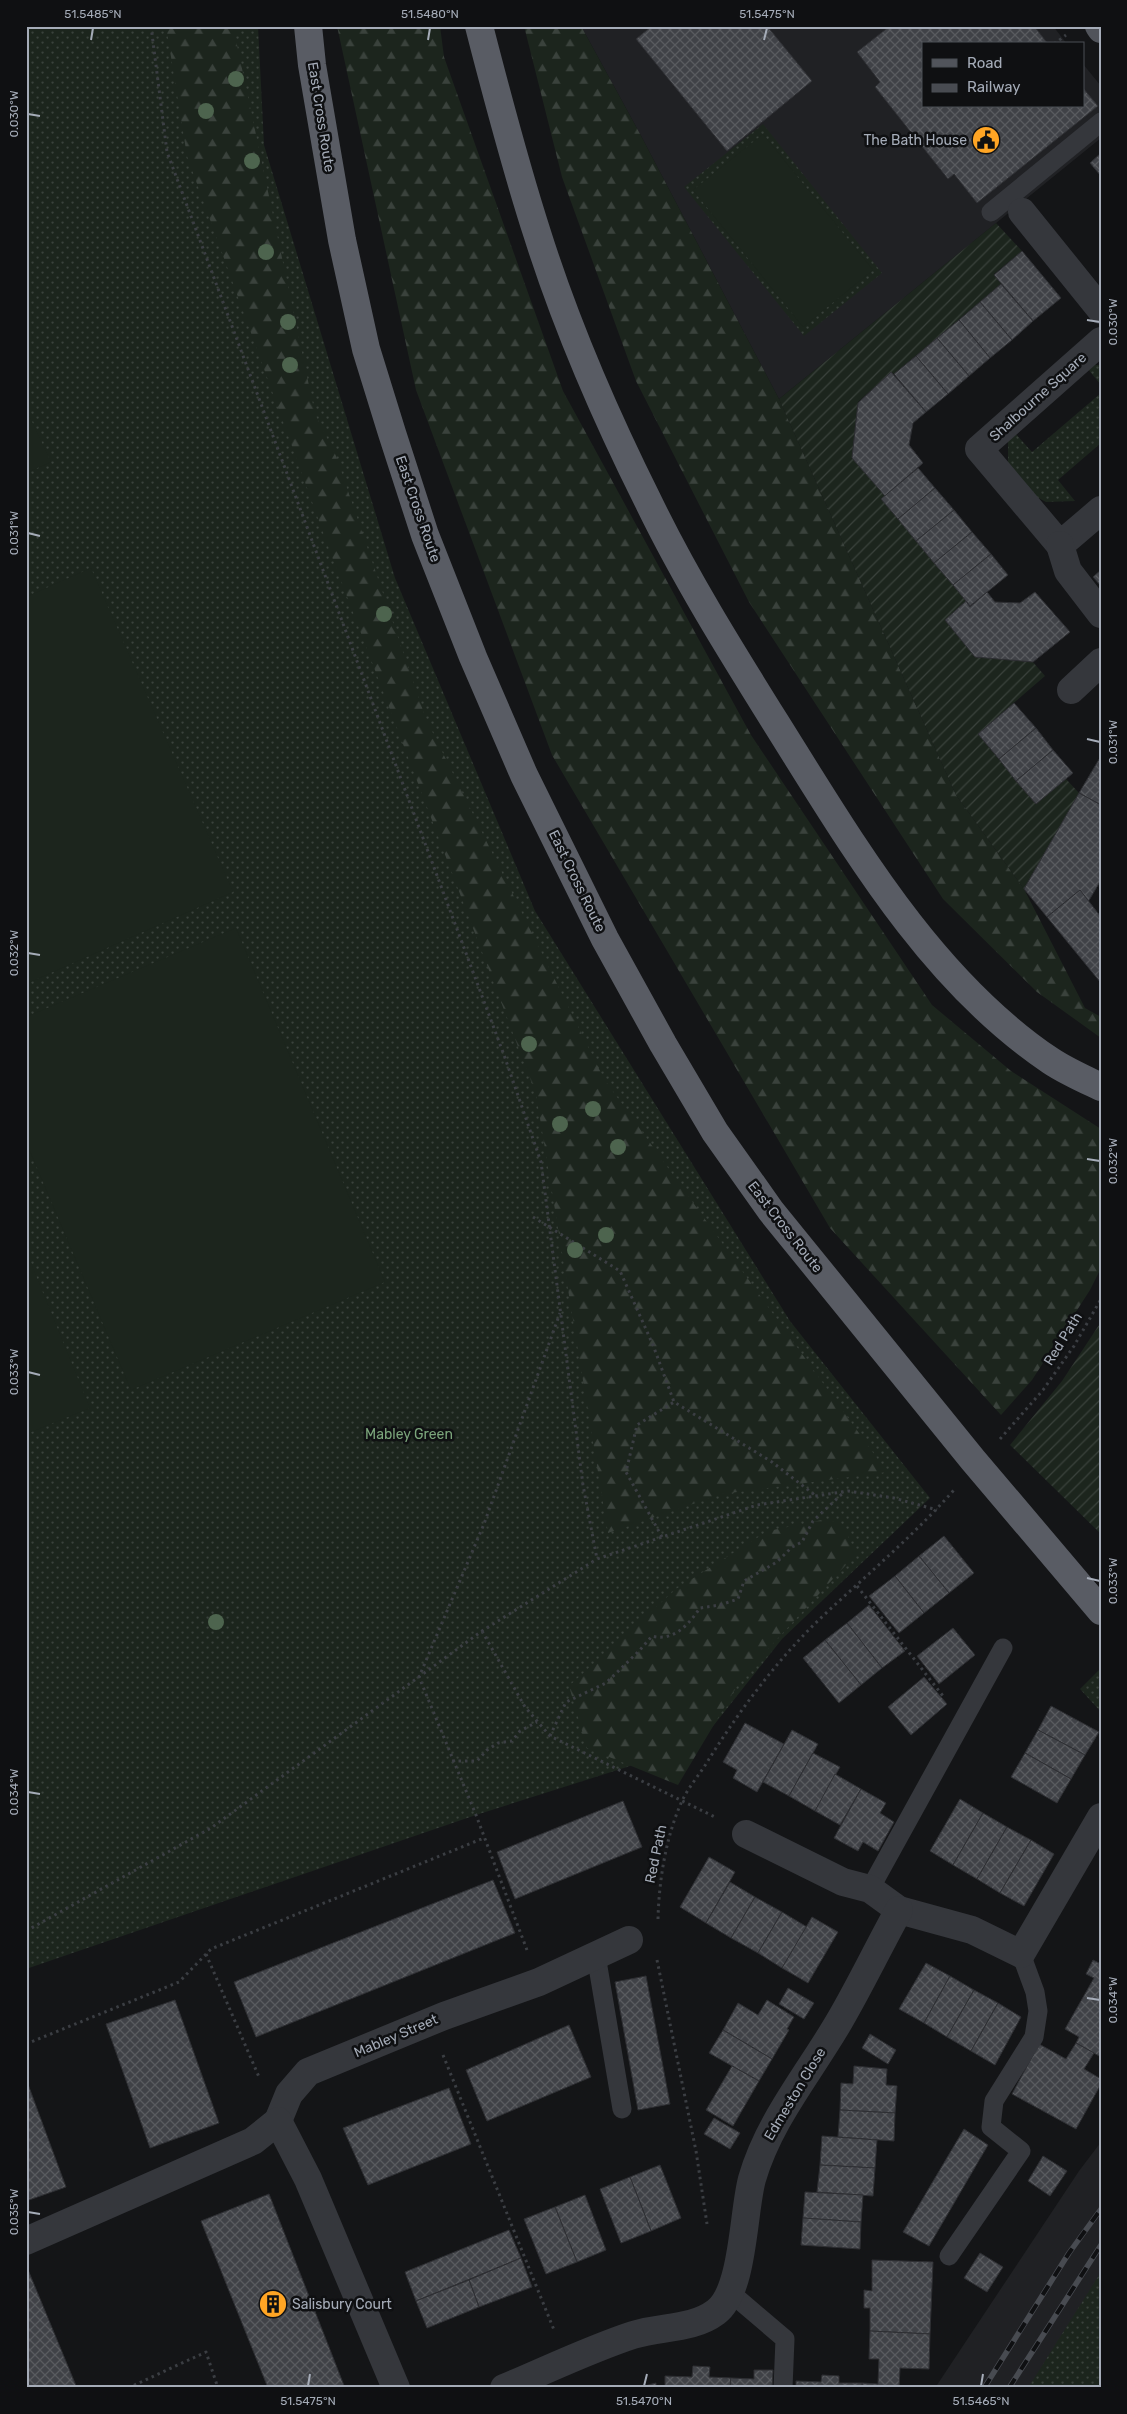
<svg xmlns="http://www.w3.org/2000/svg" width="1127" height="2414" font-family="Rubik,sans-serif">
	<defs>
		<pattern id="grass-dots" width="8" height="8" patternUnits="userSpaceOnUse" patternTransform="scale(1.25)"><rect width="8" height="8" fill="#1c251d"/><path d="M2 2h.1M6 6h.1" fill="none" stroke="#3a423c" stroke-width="1.8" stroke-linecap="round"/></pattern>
		<pattern id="forest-firs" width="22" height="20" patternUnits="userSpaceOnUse" patternTransform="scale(1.25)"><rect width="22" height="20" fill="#1c251d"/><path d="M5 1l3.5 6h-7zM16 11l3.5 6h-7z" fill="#3a423c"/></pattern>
		<pattern id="garden-furrows" width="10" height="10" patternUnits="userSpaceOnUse" patternTransform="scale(1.25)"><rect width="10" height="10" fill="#1c251d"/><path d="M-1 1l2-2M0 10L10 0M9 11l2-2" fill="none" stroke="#3a423c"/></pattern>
		<pattern id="building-cross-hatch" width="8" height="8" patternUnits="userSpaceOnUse" patternTransform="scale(1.25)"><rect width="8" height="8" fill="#404247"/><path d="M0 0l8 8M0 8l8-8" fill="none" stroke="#595b5f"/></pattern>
	</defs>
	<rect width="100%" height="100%" fill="#141517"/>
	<g fill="#202124">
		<path d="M581,26H1053L1067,44H923V106H1083V64L1101,86V138L779,399L639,132Z"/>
		<path d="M1101,2142V2388H935L1079,2171Z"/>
	</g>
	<g fill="url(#grass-dots)">
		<path d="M26,26H258L264,145L395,578L535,911L790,1321L930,1498L782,1639L706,1735L627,1767L476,1815L26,1969Z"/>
		<path d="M763,124L882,273L804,336L684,187Z"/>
		<path d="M1095,365H1101V385L1087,368Z"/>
		<path d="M1101,393V443L1058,480L1075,501L1046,502L1031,494L1008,467V441L1013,431L1032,452Z"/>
		<path d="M1101,1668V1712L1080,1689Z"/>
		<path d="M1101,2272V2388H1028Z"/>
	</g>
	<g fill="url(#forest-firs)">
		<path d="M166,26H233L315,414L336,456L426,719L604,1079L887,1472L722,1494L608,1533L536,1094L332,557L187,156Z"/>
		<path d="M337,26H440L444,57L563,391L751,735L932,1005L1011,1071L1101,1129V1268L1090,1290L1032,1380L1001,1415L830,1228L552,755L416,390Z"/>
		<path d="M524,26H581L639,132L779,399L956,795L1024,889L1085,1008L1101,1017V1038L1037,992L943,899L749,602L636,381L562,177Z"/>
		<path d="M827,1519L843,1525L856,1554L743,1676L678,1785L587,1748L569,1686L676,1589L768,1531Z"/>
	</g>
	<g fill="url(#garden-furrows)">
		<path d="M996,223L1022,251L994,274L1001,284L894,374L891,372L858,402L852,457L885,496L882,499L966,601L945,620L975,657L1033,662L1045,676L978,734L1036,804L1066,779L1079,793L1024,889L956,795L779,399Z"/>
		<path d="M1101,1322V1534L1010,1445L1062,1381Z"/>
	</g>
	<g fill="#1c251d">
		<path d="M763,134L873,270L803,327L693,190Z"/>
		<path d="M26,409L51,462L26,473Z"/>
		<path d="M91,568L233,892L26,984V597Z"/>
		<path d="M236,928L385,1282L131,1390L26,1142V1017Z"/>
		<path d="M26,1251L90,1408L26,1434Z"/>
	</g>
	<g fill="url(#building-cross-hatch)" stroke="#2e2f33">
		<path d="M652,26H767L812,81L727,151L636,39Z"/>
		<path d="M890,26H1034L1048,44H923V106H1083V88L1098,106L977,203L954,174L948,179L875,87L880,82L857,52Z"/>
		<path d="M1101,153V176L1090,163Z"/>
		<path d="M1022,251L1061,298L1033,321L994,275Z"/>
		<path d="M1001,284L1033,321L1012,340L980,302Z"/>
		<path d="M980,302L1012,340L990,358L959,320Z"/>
		<path d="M959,320L990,358L969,376L937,338Z"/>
		<path d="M937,338L969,376L948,394L916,356Z"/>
		<path d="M916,356L948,394L926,412L894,374Z"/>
		<path d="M891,372L926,412L913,423L909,445L923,463L885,496L852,458L858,403Z"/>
		<path d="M918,468L935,488L898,519L881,499Z"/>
		<path d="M935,488L954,510L916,541L898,519Z"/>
		<path d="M954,510L972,532L934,563L916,541Z"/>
		<path d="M972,532L991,554L953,585L934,563Z"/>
		<path d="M991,554L1008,575L970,606L953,585Z"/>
		<path d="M1101,570V586L1093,577Z"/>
		<path d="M987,592L995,602L1020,603L1035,592L1070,632L1033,662L975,657L945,620L966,601L970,607Z"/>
		<path d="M1014,703L1036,728L999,759L978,734Z"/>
		<path d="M1036,728L1053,750L1016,781L999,759Z"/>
		<path d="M1053,750L1073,773L1036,804L1016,781Z"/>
		<path d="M1101,756V805L1079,793Z"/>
		<path d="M1079,793L1101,805V880L1088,902L1080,890L1047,917L1024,889Z"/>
		<path d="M1080,890L1101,917V983L1047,917Z"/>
		<path d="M944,1536L974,1573L949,1593L919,1556Z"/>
		<path d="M919,1556L949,1593L924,1613L895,1576Z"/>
		<path d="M895,1576L924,1613L899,1633L869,1596Z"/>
		<path d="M869,1605L905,1651L882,1668L847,1623Z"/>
		<path d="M847,1623L882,1668L861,1685L825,1640Z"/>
		<path d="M953,1628L975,1655L939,1684L917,1656Z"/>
		<path d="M825,1640L861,1685L839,1703L803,1658Z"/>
		<path d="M924,1677L947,1704L911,1735L888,1707Z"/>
		<path d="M1051,1706L1099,1732L1085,1755L1038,1730Z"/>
		<path d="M745,1723L784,1744L757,1792L733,1778L737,1770L723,1762Z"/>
		<path d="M792,1730L818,1744L789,1796L763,1782Z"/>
		<path d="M1038,1730L1085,1755L1071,1779L1025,1753Z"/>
		<path d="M813,1753L840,1767L815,1811L789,1796Z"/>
		<path d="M1025,1753L1071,1779L1057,1803L1011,1777Z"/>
		<path d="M835,1774L861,1789L840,1825L815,1811Z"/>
		<path d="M861,1789L886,1803L880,1813L894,1822L878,1851L863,1842L858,1851L834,1838Z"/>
		<path d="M960,1799L983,1813L953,1865L930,1851Z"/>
		<path d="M623,1801L642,1847L515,1899L497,1852Z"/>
		<path d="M983,1813L1007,1827L977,1879L953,1865Z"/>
		<path d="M1007,1827L1031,1840L1000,1893L977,1879Z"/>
		<path d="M1031,1840L1054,1854L1024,1906L1000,1893Z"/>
		<path d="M709,1857L735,1872L706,1923L680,1907Z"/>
		<path d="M493,1880L515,1933L256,2037L234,1982Z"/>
		<path d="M730,1882L755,1897L731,1938L706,1923Z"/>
		<path d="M755,1897L782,1912L758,1953L731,1938Z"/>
		<path d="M782,1912L807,1927L782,1968L758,1953Z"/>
		<path d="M812,1917L838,1932L808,1983L782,1968Z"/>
		<path d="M1093,1960L1101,1964V2057L1076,2043L1079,2037L1065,2029L1094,1978L1086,1974Z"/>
		<path d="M926,1963L950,1976L924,2023L899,2009Z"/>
		<path d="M646,1976L670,2104L638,2110L615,1982Z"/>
		<path d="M950,1976L974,1990L947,2037L924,2023Z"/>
		<path d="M788,1988L814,2003L804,2019L779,2004Z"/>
		<path d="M974,1990L998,2003L971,2051L947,2037Z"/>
		<path d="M175,2000L219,2123L150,2148L106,2024Z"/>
		<path d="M767,2000L794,2017L787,2029L789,2030L772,2059L723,2030L738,2003L758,2015Z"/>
		<path d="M998,2003L1021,2017L995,2065L971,2051Z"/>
		<path d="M569,2025L591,2077L487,2121L466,2070Z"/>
		<path d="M723,2030L772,2059L759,2081L709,2053Z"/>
		<path d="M870,2034L896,2050L888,2064L862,2048Z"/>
		<path d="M1076,2043L1094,2053L1084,2069L1101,2079V2084L1076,2129L1012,2094L1039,2044L1066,2059Z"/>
		<path d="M732,2066L759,2081L733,2126L706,2110Z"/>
		<path d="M854,2066L887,2069L886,2085L897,2086L895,2113L840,2110L841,2083L853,2084Z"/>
		<path d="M26,2079L66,2187L26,2201Z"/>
		<path d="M449,2088L471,2144L368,2185L343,2128Z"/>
		<path d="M840,2110L895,2113L894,2141L838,2137Z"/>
		<path d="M714,2118L740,2133L730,2149L704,2134Z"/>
		<path d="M964,2129L988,2145L929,2246L903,2232Z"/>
		<path d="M822,2136L877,2140L875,2168L820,2165Z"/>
		<path d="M1043,2156L1067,2171L1050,2196L1028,2181Z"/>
		<path d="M660,2165L681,2218L651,2231L630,2177Z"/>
		<path d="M820,2165L875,2168L873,2196L817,2192Z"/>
		<path d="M630,2177L651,2231L621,2243L600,2189Z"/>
		<path d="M805,2192L863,2195L861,2222L803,2218Z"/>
		<path d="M269,2194L345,2388H268L201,2221Z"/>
		<path d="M585,2195L606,2250L577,2262L555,2207Z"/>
		<path d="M555,2207L577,2262L546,2274L524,2219Z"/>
		<path d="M803,2218L861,2222L860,2249L801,2245Z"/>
		<path d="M509,2230L521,2258L416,2301L405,2272Z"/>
		<path d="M980,2253L1003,2267L987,2292L964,2278Z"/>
		<path d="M521,2258L532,2287L479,2307L469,2280Z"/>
		<path d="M872,2260L933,2262L930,2334L870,2331V2308H864V2290L872,2291Z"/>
		<path d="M26,2265L77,2388H26Z"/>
		<path d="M469,2280L479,2307L427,2328L416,2301Z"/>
		<path d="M870,2331L930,2334L929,2369L900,2368L899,2388H862V2383L878,2384L879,2359H869Z"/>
		<path d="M693,2366L710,2367L709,2377L731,2378L730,2388H665V2376L692,2377Z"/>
		<path d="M754,2370H773L772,2388H730L731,2378L754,2379Z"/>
		<path d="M822,2375L839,2376V2383H862V2388H796V2381L821,2382Z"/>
		<path d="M656,2383V2388H636Z"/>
	</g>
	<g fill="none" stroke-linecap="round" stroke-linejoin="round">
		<g stroke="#3b3e43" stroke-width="3" stroke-dasharray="2.5 4" stroke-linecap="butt">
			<path d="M151,26L167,152L504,1055L541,1162L583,1485L597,1559L757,1505L848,1491L894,1498L937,1510"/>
			<path d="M1054,44L1066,35"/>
			<path d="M533,1217L620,1271L653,1345L674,1402L772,1462L816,1496"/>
			<path d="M1000,1439L1043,1390L1074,1346L1101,1299"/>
			<path d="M662,1537L626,1472L637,1425L674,1402"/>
			<path d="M857,1586L943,1696"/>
			<path d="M482,1631L525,1707L550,1736L717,1818"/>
			<path d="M550,1736L566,1702L606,1683L639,1651L652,1636C674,1642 689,1624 700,1608L720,1605L738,1599L744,1581L777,1562L792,1547L802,1542L813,1521L843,1493"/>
			<path d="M452,1761H477L487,1750L498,1743L512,1741L520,1731L537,1722"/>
			<path d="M658,1919C659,1880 666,1836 682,1801C689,1786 701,1773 709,1759C742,1707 780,1656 825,1614C869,1573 914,1535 954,1490"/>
			<path d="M26,1931L211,1828L482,1631L597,1559"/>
			<path d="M527,1950L476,1815L419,1677L484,1524L560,1313"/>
			<path d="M206,1954L259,2077"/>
			<path d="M657,1960L696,2151L707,2224"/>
			<path d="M26,2044L179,1982L211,1949L484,1838"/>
			<path d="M443,2055L554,2330"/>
			<path d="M128,2388L206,2352L218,2388"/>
		</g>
		<g stroke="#35373c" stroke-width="19">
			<path d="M991,212L1101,122"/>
			<path d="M870,1889L1003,1648"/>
			<path d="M596,1955L622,2109"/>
			<path d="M949,2256L1021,2151L991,2127L994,2101L1034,2037L1038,2011L1035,1992L1021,1954"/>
			<path d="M731,2293L785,2339L783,2388"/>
		</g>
		<g stroke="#35373c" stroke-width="28">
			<path d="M1022,212L1101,310"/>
			<path d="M1101,341L979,449L1060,545L1101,510"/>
			<path d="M1060,545L1068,571L1101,614"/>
			<path d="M1071,690L1101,662"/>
			<path d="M746,1834L843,1882L870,1889L899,1910L972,1930L1021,1954L1101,1817"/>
			<path d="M278,2121L289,2094L308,2072L444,2016L539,1982L629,1940"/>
			<path d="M26,2241L253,2141L278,2121L308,2179L396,2388"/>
			<path d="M504,2388C547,2370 590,2349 633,2335C661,2326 692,2330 716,2312C744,2291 743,2211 752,2179C769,2120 810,2072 840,2020C861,1984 879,1946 899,1910"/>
		</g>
		<path stroke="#51545b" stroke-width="28" d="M1099,26L1101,29"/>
		<g stroke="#595c64" stroke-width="28">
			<path d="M308,26L312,65L342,240L366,349L392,433L425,535L473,657L524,775L605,939L663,1044L715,1132L771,1211L973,1460L1101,1611"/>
			<path d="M479,26C497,96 515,165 537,233C566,325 605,415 648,501C690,588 743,670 794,752C864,864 939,986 1051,1061C1066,1071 1084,1079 1101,1087"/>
		</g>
		<defs>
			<g id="rail">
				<path d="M984,2388L1069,2253L1101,2209"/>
				<path d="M1009,2388L1101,2245"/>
			</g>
		</defs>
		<use href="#rail" stroke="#484b51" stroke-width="5.5"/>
		<use href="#rail" stroke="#0f1012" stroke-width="4" stroke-dasharray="11" stroke-linecap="butt"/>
	</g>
	<g fill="#4d644e">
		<circle cx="236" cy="79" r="8"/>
		<circle cx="206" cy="111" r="8"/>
		<circle cx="252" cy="161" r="8"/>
		<circle cx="266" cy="252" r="8"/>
		<circle cx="288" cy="322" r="8"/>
		<circle cx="290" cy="365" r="8"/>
		<circle cx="384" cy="614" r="8"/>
		<circle cx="529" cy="1044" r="8"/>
		<circle cx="593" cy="1109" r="8"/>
		<circle cx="560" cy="1124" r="8"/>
		<circle cx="618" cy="1147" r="8"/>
		<circle cx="606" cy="1235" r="8"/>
		<circle cx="575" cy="1250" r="8"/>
		<circle cx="216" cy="1622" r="8"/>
	</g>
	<path fill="none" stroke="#a5acb8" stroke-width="2" d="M91,40L93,28M428,40L430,28M764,40L767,28M28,114L40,116M1087,320L1100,322M28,533L40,536M1087,739L1100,742M28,953L40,955M1087,1159L1100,1161M28,1372L40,1375M1087,1578L1100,1581M28,1792L40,1794M1087,1998L1100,2000M28,2212L40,2214M308,2386L310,2374M644,2386L647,2374M981,2386L983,2374"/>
	<defs>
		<symbol id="civic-disc" viewBox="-11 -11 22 22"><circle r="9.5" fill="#ffa524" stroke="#0f1012"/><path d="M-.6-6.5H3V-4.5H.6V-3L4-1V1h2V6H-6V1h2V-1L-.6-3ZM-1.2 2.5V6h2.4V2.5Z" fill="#111"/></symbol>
		<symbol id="building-disc" viewBox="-11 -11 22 22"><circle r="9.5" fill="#ffa524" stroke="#0f1012"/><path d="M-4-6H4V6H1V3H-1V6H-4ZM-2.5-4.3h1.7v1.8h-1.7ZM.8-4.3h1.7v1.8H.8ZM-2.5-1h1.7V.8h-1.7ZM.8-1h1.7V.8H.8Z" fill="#111"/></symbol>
	</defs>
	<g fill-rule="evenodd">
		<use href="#civic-disc" x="970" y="124" width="32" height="32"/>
		<use href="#building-disc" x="257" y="2288" width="32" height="32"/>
	</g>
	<g text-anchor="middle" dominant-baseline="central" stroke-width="5" stroke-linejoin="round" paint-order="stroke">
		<g font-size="14" fill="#a5acb8" stroke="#0f1012">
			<text transform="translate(321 117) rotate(81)">East Cross Route</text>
			<text transform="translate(1038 397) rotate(-42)">Shalbourne Square</text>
			<text transform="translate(418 509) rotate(71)">East Cross Route</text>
			<text transform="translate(577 881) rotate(64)">East Cross Route</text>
			<text transform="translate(785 1227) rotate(52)">East Cross Route</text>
			<text transform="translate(1063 1339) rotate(-58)">Red Path</text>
			<text transform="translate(656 1854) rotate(-78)">Red Path</text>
			<text transform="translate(396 2036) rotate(-23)">Mabley Street</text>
			<text transform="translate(795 2094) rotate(-59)">Edmeston Close</text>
		</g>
		<g font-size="14" fill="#a5acb8" stroke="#0f1012" text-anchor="end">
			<text x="967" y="140">The Bath House</text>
			<text x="292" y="2304" text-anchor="start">Salisbury Court</text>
		</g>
		<g font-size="14" fill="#7ba57b" stroke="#0f1012">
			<text x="409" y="1434">Mabley Green</text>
		</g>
	</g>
	<rect width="1127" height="2414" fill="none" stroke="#0f1012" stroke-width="55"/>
	<rect x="922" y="42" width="162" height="65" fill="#0f1012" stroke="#4b4e54"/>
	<rect x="932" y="59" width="25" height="8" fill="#51545b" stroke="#4b4e54"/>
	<text x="967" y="68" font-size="15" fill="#a5acb8">Road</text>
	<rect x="932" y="84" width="25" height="8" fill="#484b51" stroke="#4b4e54"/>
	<text x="967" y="92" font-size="15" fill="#a5acb8">Railway</text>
	<rect x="28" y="28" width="1072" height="2358" fill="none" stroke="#a5acb8" stroke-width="2"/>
	<g font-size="12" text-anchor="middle" fill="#a5acb8">
		<text x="93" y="18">51.5485°N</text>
		<text x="430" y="18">51.5480°N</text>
		<text x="767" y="18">51.5475°N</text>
		<text transform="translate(14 114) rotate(-90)" y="4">0.030°W</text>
		<text transform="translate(1113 322) rotate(-90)" y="4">0.030°W</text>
		<text transform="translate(14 533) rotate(-90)" y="4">0.031°W</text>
		<text transform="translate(1113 742) rotate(-90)" y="4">0.031°W</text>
		<text transform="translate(14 953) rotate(-90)" y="4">0.032°W</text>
		<text transform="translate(1113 1161) rotate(-90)" y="4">0.032°W</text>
		<text transform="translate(14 1372) rotate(-90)" y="4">0.033°W</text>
		<text transform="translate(1113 1581) rotate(-90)" y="4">0.033°W</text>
		<text transform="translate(14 1792) rotate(-90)" y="4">0.034°W</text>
		<text transform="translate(1113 2000) rotate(-90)" y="4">0.034°W</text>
		<text transform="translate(14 2212) rotate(-90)" y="4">0.035°W</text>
		<text x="308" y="2405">51.5475°N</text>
		<text x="644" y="2405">51.5470°N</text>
		<text x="981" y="2405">51.5465°N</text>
	</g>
</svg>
